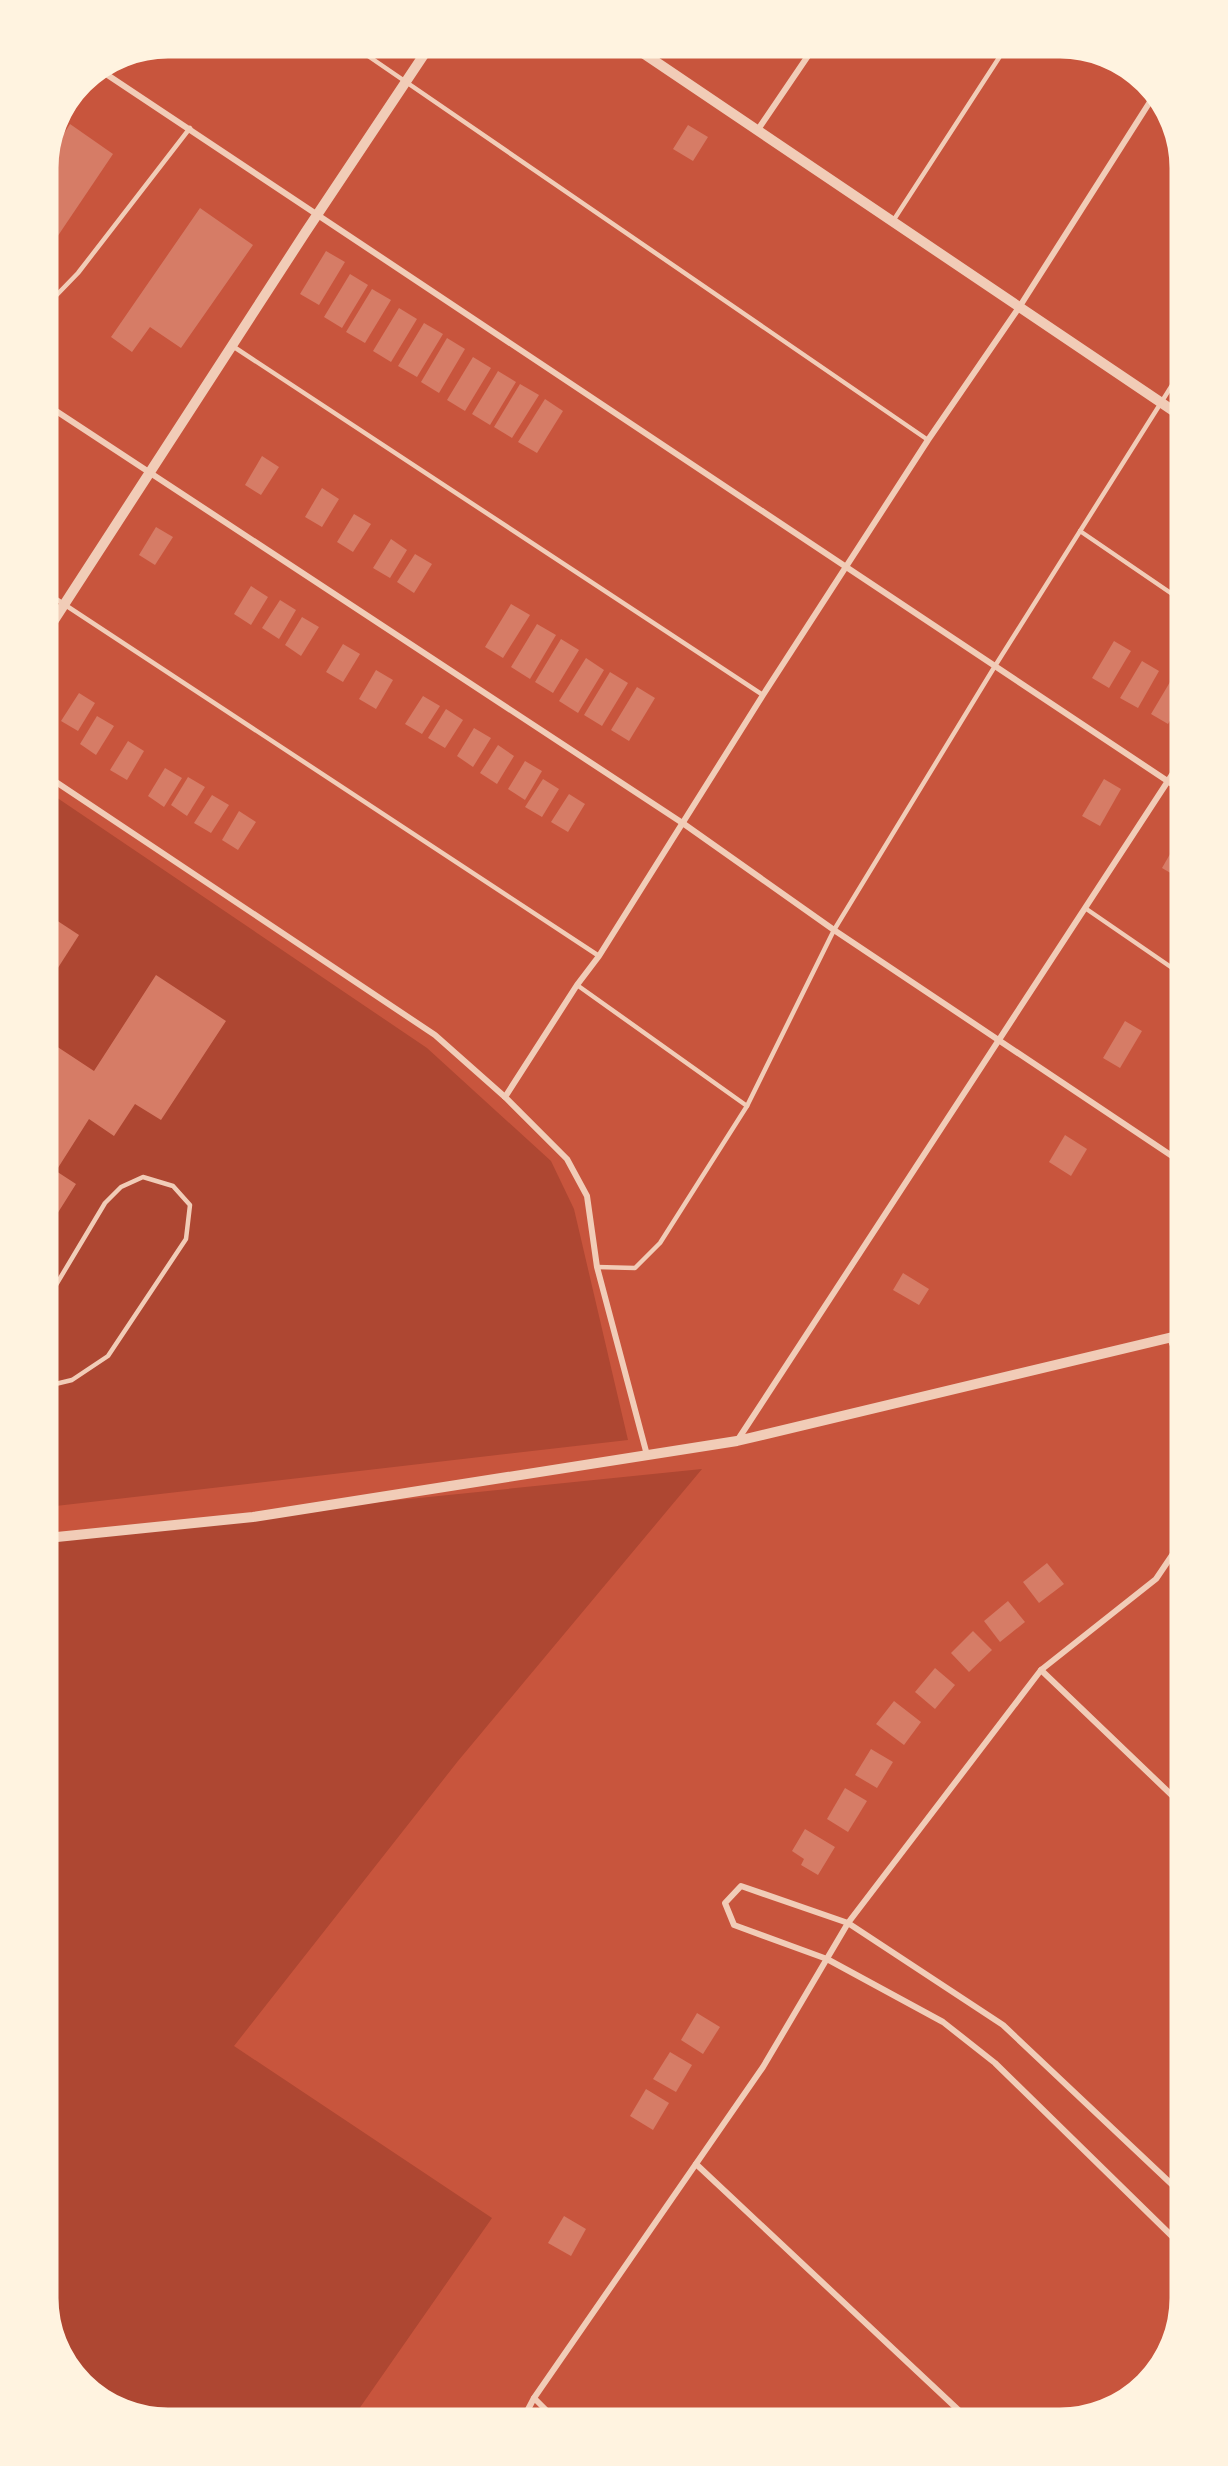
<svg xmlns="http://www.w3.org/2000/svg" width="1228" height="2466" font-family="'Exo 2',sans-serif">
	<rect width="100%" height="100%" fill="#c8553d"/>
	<g fill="#ae4732">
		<path d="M47,791L427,1048L551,1161L574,1209L628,1440L47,1507Z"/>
		<path d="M702,1469L458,1761L234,2046L492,2218L352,2419H161L100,2399L56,2344L47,2298V1536Z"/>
	</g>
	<g fill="#d67c66">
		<path d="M70,124L113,154L47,252V161Z"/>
		<path d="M688,125L708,137L693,161L673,149Z"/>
		<path d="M200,208L253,245L181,348L150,327L132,352L111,337Z"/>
		<path d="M326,251L345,262L319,305L300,294Z"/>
		<path d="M350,274L368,285L342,328L324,317Z"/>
		<path d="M372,289L391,300L365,343L346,332Z"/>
		<path d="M399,308L417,319L391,362L373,351Z"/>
		<path d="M424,323L443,334L417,377L398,366Z"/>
		<path d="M447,338L465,349L439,393L421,382Z"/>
		<path d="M473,357L491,368L465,411L447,400Z"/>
		<path d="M498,371L516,382L490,425L472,414Z"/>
		<path d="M520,384L539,395L512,438L494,427Z"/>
		<path d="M545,399L563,411L537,453L518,442Z"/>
		<path d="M262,456L279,467L261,495L245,485Z"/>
		<path d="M322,488L339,499L322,527L305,517Z"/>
		<path d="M354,514L371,524L353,552L337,542Z"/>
		<path d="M156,527L173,537L155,565L139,555Z"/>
		<path d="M391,539L407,550L390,578L373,568Z"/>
		<path d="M415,554L432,564L414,593L397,582Z"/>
		<path d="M251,586L268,597L251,625L234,614Z"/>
		<path d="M280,600L296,610L279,639L262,628Z"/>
		<path d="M511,604L530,615L503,658L485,647Z"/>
		<path d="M302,617L319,627L301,656L285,645Z"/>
		<path d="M537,624L556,635L530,679L511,667Z"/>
		<path d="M561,639L579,650L553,693L535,682Z"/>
		<path d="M1114,641L1131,651L1109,688L1092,678Z"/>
		<path d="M343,644L360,654L343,682L326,672Z"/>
		<path d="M586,658L604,670L578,713L559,701Z"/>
		<path d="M1142,661L1159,671L1138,708L1120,698Z"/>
		<path d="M376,670L393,680L376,709L359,699Z"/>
		<path d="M610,672L628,683L602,726L584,715Z"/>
		<path d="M1173,677L1181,682V702L1168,724L1151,714Z"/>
		<path d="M637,687L655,698L629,741L611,730Z"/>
		<path d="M79,693L95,703L78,731L61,721Z"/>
		<path d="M423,696L440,706L422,734L405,724Z"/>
		<path d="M446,709L463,720L445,748L428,738Z"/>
		<path d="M97,716L114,726L96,755L80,744Z"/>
		<path d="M474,728L491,738L473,767L457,756Z"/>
		<path d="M128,741L144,751L127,780L110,770Z"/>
		<path d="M498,745L514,756L497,784L480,773Z"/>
		<path d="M525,761L542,771L525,800L508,789Z"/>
		<path d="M165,768L182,778L164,807L148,796Z"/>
		<path d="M188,777L205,787L187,816L171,805Z"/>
		<path d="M543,779L559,789L542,817L525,807Z"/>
		<path d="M1104,779L1121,789L1100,826L1082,816Z"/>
		<path d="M569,794L585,804L568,832L551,822Z"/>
		<path d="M212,795L229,805L211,833L194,823Z"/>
		<path d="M239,811L256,822L238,850L222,840Z"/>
		<path d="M1181,835V874L1179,878L1162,868Z"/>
		<path d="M47,914L79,935L47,985Z"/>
		<path d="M156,975L226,1021L161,1120L135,1104L114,1136L89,1119L56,1171L76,1184L47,1230V1040L94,1071Z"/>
		<path d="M1125,1021L1142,1031L1120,1068L1103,1058Z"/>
		<path d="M1065,1135L1087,1149L1071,1176L1049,1162Z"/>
		<path d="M903,1273L929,1289L919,1305L893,1290Z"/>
		<path d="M1047,1563L1064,1584L1039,1603L1023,1582Z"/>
		<path d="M1008,1601L1025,1622L1000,1642L984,1621Z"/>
		<path d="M973,1631L992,1650L969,1672L951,1653Z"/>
		<path d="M935,1668L955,1685L935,1709L915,1692Z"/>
		<path d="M894,1701L921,1722L904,1745L876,1724Z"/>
		<path d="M871,1749L893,1762L877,1788L855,1775Z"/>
		<path d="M845,1788L867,1801L848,1832L827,1819Z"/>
		<path d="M805,1829L835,1847L818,1875L801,1865L804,1859L792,1851Z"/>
		<path d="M697,2013L720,2027L703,2054L681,2040Z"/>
		<path d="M670,2052L692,2065L676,2092L653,2079Z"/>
		<path d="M646,2089L669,2103L653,2130L630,2116Z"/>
		<path d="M564,2216L586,2229L571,2256L548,2243Z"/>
	</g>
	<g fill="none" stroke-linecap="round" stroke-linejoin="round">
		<g stroke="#f1ccb7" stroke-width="4.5">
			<path d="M355,47L928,440"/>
			<path d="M893,221L1006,47"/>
			<path d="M47,305L78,273L190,128"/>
			<path d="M231,345L763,695"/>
			<path d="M1080,531L1181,600"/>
			<path d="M47,593L599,956"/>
			<path d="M1085,908L1181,974"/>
			<path d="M577,985L747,1106"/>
			<path d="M597,1267L635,1268L660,1243L747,1106L834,930L995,666L1181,371"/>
			<path d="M47,1386L72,1380L108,1356L186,1239L190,1205L173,1186L143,1177L121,1187L105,1203L47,1300"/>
		</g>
		<g stroke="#f1ccb7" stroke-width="6">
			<path d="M100,70L1181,790"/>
			<path d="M757,131L814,47"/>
			<path d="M47,405L684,824L834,930L1181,1162"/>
			<path d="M47,776L435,1035L505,1097L567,1159L587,1196L597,1267L647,1455"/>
			<path d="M505,1097L577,985L599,956L763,695L928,440L1020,306L1153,97"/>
			<path d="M1170,1338L1181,1367"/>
			<path d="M737,1441L1181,761"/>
			<path d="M1041,1670L1181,1804"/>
			<path d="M696,2164L968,2419"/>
			<path d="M1181,2245L995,2063L943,2022L827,1959L734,1925L725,1903L741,1886L848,1923L1003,2025L1181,2193"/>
			<path d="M534,2398L555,2419"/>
			<path d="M523,2419L534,2398L763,2067L848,1923L1041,1670L1156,1579L1181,1542"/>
		</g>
		<g stroke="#f1ccb7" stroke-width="10">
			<path d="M634,47L1181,416"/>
			<path d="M47,631L305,233L429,47"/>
			<path d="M47,1538L253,1517L737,1441L1181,1335"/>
		</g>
	</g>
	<path d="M0 0H1228V2466H0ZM168 57H1060A111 111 0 0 1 1171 168V2298A111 111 0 0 1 1060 2409H168A111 111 0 0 1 57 2298V168A111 111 0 0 1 168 57Z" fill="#fff3e0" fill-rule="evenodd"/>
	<path fill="none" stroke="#fff3e0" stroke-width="3" d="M168 57H1060A111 111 0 0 1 1171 168V2298A111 111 0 0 1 1060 2409H168A111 111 0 0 1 57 2298V168A111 111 0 0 1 168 57Z"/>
</svg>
